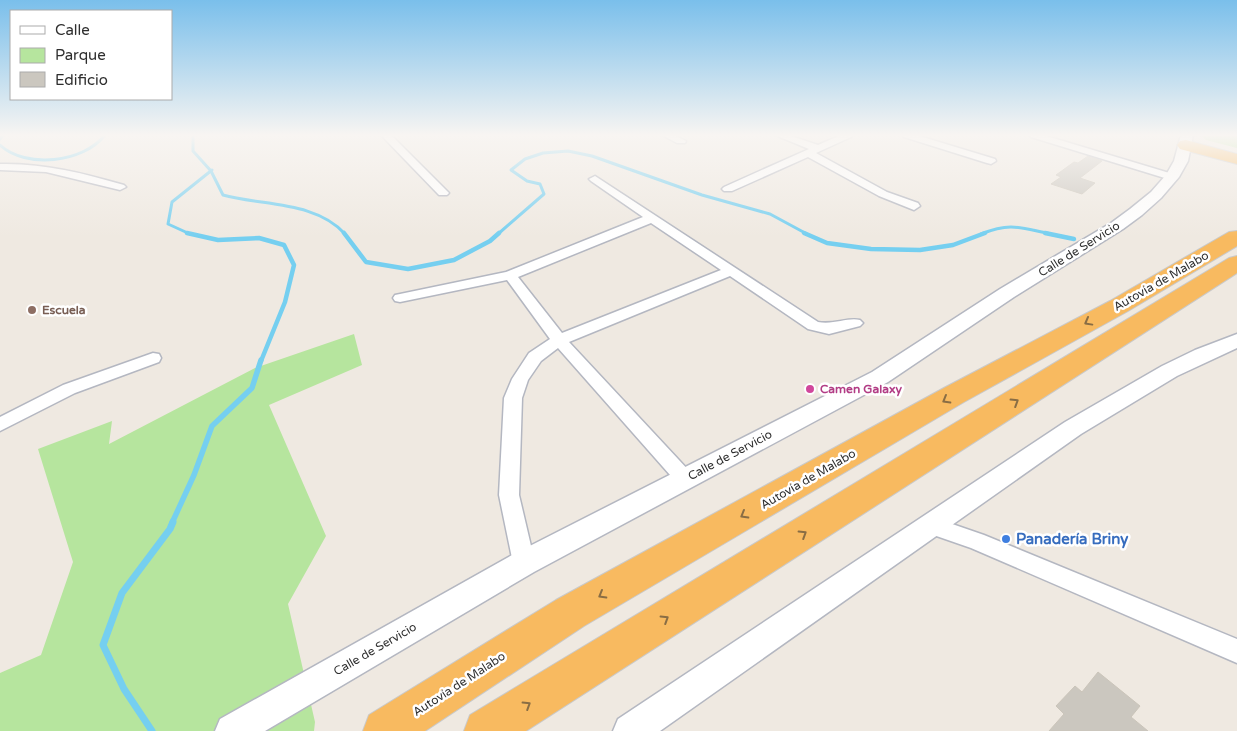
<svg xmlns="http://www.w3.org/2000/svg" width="1237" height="731" font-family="'Varela Round',sans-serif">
	<rect width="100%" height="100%" fill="#efe9e1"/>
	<g fill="#b6e59e">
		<path d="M1200,135H1237V148L1206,140Z"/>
		<path d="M354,334L362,365L269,405L326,536L288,604L315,722L314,731H0V673L41,655L73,562L38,449L112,421L109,444L255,368Z"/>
	</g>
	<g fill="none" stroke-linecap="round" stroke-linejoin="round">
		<g stroke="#75cff0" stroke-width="3">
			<path d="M193,135V151L211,171L223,195C262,206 316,201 345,234"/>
			<path d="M0,139L3,135"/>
			<path d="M0,145C26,169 83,163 105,135"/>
			<path d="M190,234L168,224L172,202L212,170"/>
			<path d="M498,234L544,194L540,184L527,181L511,170L525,159L543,153L568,151L592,156L702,195L770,214L807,234"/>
			<path d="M981,234C1012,222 1020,228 1051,234"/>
		</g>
		<g stroke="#75cff0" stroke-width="4.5">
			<path d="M187,233L218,240L259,238L284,245L294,265L285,302L261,361"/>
			<path d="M344,233L366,262L408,269L454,260L490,241L499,233"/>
			<path d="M804,233L827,243L871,249L920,250L953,245L985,233"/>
			<path d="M1045,233L1074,239"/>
		</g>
		<path stroke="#75cff0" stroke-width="5.5" d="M172,523L194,475L212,426L252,388L261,360"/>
		<path stroke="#75cff0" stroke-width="7" d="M152,731L124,689L103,645L122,593L170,529L173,522"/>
	</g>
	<g fill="#cbc7bf" stroke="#cbc5ba">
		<path d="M1088,156L1102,161L1080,178L1095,183L1082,194L1051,184L1061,177L1056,175L1074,162L1078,163Z"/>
		<path d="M1098,672L1140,706L1131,717L1148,731H1049L1064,714L1056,706L1075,686L1082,692Z"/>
	</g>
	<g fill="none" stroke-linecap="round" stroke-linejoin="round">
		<defs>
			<g id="minor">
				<path d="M381,135H391L449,193L447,195H439Z"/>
				<path d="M662,135H674L686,141L685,143H677Z"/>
				<path d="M775,135H788L818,145L841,135H853L851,137L816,153L887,192L918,203L920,206L914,210L879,196L808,157L732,191H724L722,189L724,187L809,149Z"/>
				<path d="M902,135H916L995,159L996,161L991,164L987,163L904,137Z"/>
				<path d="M1029,135H1043L1176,175L1177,177L1172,180L1168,179L1031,137Z"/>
				<path d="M0,164C43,163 83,173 124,185L126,187L120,190L46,172L0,170Z"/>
				<path d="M595,176L818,322C834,325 848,317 860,320L863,323L860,326L829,334L808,329L730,276L569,342L692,474L695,479L692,484L685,487L678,484L558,348L541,361L528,380L522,398L519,495L535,563L532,570L524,573L516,570L513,563L499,495L504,398L512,379L529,353L550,339L507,280L400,302L395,301L393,298L395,295L400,294L506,272L643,217L591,181L589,179ZM651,223L721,270L562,333L518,277Z"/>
				<path d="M153,353L159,354L161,358L159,362L75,393L0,431V417L63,385Z"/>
				<path d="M929,516L984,535L1237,639V663L971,548L922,531L919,525L922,519Z"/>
			</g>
			<g id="tertiary">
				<path d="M1181,135H1193L1188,161L1179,177L1161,198L1142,215L1123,229L1014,297L888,382L534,572L265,731H215L220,719L514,554L872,372L1000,289L1111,223L1130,209L1151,192L1166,175L1174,161Z"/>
				<path d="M1237,334V348L1177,376L1081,434L660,731H613L618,719L1065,422L1162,366L1195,350Z"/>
			</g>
			<g id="trunk">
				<path d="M1186,140L1237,154V164L1180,149L1177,145L1180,141Z"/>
				<path d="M1237,231V246L1128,311L964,402L584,626L425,731H363L369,715L556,600L944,388L1110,301L1229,232Z"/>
				<path d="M1237,256V273L526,731H464L470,715L1229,258Z"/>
			</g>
		</defs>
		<use href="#minor" stroke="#b4b7c1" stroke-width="3"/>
		<use href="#tertiary" stroke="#b4b7c1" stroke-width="3"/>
		<use href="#trunk" stroke="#c9c9c9" stroke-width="2"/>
		<use href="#minor" fill="#fff" fill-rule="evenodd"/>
		<use href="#tertiary" fill="#fff" fill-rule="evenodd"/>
		<use href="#trunk" fill="#f8ba60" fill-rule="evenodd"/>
	</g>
	<defs><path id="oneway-chevron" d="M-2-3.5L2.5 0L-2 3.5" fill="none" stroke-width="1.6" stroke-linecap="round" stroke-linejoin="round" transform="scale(1.25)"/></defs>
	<g stroke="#896d44">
		<use href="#oneway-chevron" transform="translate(1088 322) rotate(151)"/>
		<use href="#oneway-chevron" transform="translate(946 400) rotate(150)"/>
		<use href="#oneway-chevron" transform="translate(1015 402) rotate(-32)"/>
		<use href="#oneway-chevron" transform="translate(744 515) rotate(150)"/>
		<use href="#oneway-chevron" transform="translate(803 534) rotate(-32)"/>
		<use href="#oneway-chevron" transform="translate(602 595) rotate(150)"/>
		<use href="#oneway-chevron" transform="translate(665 619) rotate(-32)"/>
		<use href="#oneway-chevron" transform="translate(527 705) rotate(-32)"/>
	</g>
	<linearGradient id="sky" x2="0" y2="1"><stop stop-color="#7abfeb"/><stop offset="0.57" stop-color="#f8f5f2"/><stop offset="1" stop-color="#f8f5f2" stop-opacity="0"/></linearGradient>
	<rect width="1237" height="237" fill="url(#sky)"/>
	<circle fill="#8d6e63" stroke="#fff" stroke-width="2" cx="32" cy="310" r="5"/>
	<circle fill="#d1479c" stroke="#fff" stroke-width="2" cx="810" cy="389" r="5"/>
	<circle fill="#3f7fe0" stroke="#fff" stroke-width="2" cx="1006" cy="539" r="5"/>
	<g text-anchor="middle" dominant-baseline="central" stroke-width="5" stroke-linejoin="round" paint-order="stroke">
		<g font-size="12" fill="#2e2e2e" stroke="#fff">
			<text transform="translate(1079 249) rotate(-32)">Calle de Servicio</text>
			<text transform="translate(1161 281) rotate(-30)">Autovía de Malabo</text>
			<text transform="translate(730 455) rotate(-28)">Calle de Servicio</text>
			<text transform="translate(808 479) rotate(-30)">Autovía de Malabo</text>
			<text transform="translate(375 649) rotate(-30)">Calle de Servicio</text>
			<text transform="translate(459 684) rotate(-33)">Autovía de Malabo</text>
		</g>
		<g font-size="12" font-weight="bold" fill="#785e54" stroke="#fff" text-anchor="start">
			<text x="42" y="310">Escuela</text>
		</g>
		<g font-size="12" font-weight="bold" fill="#b23c85" stroke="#fff" text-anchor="start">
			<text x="820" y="389">Camen Galaxy</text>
		</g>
		<g font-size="15" font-weight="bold" fill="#366cbe" stroke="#fff" text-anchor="start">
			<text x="1016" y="539">Panadería Briny</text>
		</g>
	</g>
	<rect x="10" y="10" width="162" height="90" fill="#ffffff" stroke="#ababab"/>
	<rect x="20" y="26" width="25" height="8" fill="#ffffff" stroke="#ababab"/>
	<text x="55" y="35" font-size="15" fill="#2e2e2e">Calle</text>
	<rect x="20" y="48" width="25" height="15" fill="#b6e59e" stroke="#ababab"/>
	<text x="55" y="60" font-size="15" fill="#2e2e2e">Parque</text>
	<rect x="20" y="72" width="25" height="15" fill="#cbc7bf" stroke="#ababab"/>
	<text x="55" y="85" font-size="15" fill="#2e2e2e">Edificio</text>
</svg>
